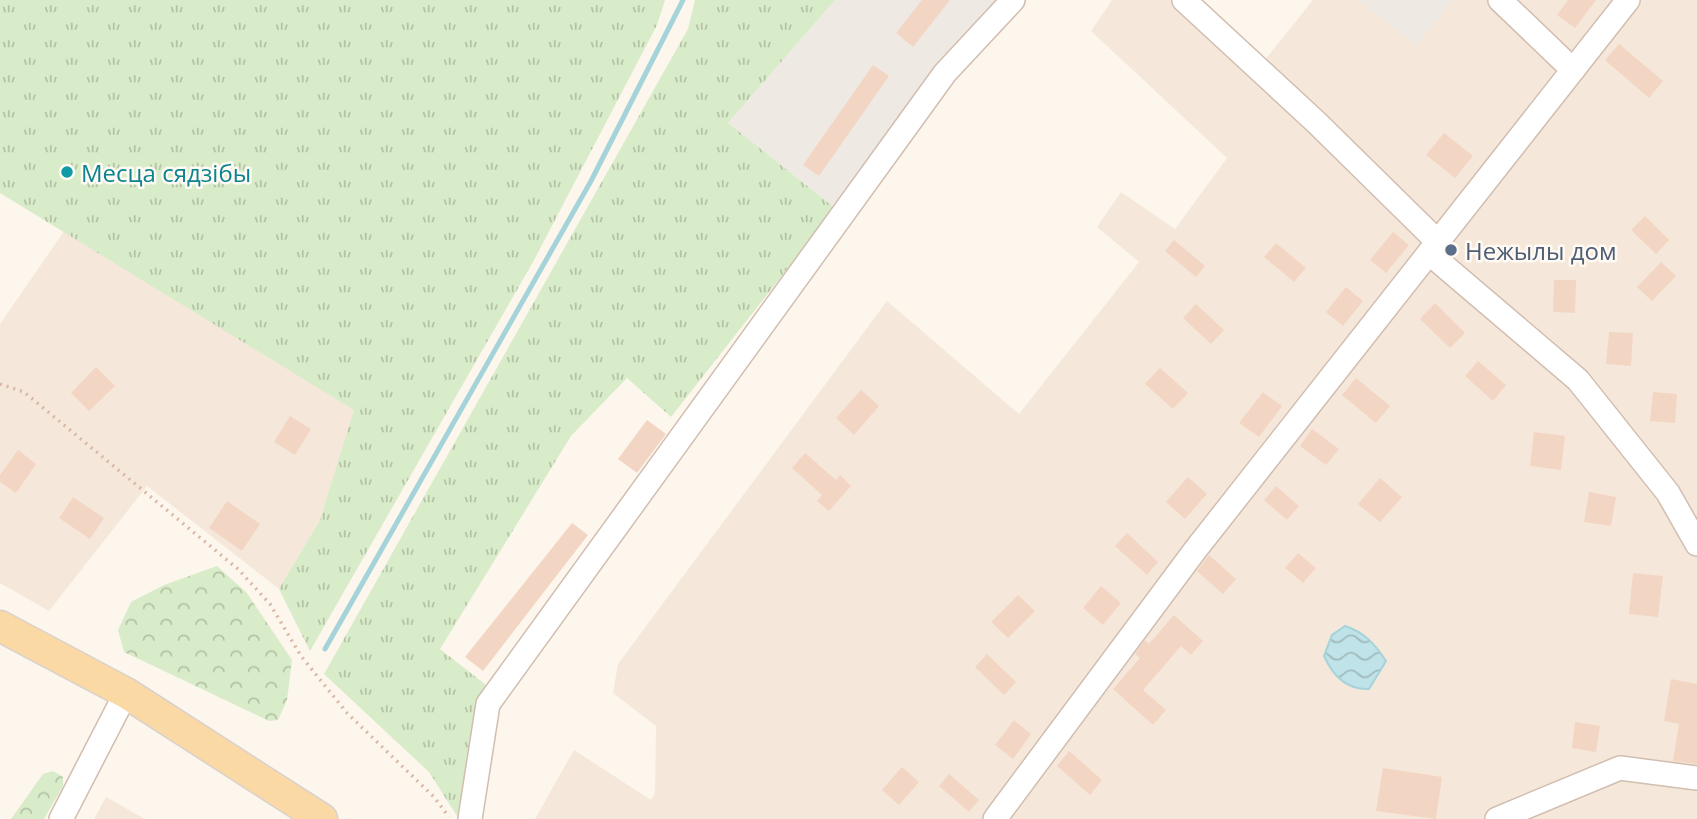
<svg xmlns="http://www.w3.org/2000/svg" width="1697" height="819" font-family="'Open Sans',sans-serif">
	<defs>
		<pattern id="grass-tufts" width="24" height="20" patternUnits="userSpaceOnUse" patternTransform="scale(1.75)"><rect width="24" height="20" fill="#d8ecc9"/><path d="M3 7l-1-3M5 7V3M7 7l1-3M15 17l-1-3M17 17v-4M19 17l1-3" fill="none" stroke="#b4c2a5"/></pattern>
		<pattern id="forest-crowns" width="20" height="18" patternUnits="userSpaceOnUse" patternTransform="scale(1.75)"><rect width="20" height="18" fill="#d8ecc9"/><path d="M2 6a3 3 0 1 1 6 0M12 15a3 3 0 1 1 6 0" fill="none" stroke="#b4c2a5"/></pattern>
		<pattern id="water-waves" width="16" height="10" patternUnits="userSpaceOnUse" patternTransform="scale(1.75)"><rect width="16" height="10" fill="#bfe3e8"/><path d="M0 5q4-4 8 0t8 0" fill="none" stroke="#a0bbbe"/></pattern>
	</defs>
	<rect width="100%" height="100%" fill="#fdf6ec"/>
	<g fill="#f5e8da">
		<path d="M1112,0H1171L1252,76L1313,0H1359L1415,46L1453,0H1697V819H535L574,750L651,800L655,793L656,726L613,693L618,664L887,301L1019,414L1139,262L1097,227L1121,192L1175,229L1227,158L1091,31Z"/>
		<path d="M69,224L355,410L320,520L279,589L147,486L49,611L0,583V324Z"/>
		<path d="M106,797L145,819H94Z"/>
	</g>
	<g fill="#efe9e4">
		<path d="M835,0H1009L835,208L728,123Z"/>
		<path d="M1359,0H1453L1415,46Z"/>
	</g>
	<g fill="url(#grass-tufts)">
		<path d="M0,0H665L657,25L533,262L310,651L279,589L320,520L354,410L0,193Z"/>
		<path d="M695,0H835L728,123L835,208L671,417L627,378L571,436L440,649L486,685L473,734L457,816L429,772L324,674L688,29Z"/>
	</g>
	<g fill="url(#forest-crowns)">
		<path d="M217,566L247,593L292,660L287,700L278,720L269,721L124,652L118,630L131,602L164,585Z"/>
		<path d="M53,771L63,777V786L44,819H11L43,774Z"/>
	</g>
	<path fill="url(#water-waves)" stroke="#a5d3da" stroke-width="2" d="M1345,626C1364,632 1375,644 1386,661L1369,689C1347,690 1333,676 1324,656L1332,635Z"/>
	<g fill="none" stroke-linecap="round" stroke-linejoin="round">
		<path stroke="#a5d3da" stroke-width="5" d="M325,649L591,181L683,0"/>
	</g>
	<g fill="#f3d5c3">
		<path d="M922,0H950L913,47L896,33Z"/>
		<path d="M1568,0H1596L1575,28L1557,15Z"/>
		<path d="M1619,44L1663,81L1649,98L1605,60Z"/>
		<path d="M873,65L889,76L819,176L803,165Z"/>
		<path d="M1444,133L1473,156L1455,178L1426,155Z"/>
		<path d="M1645,216L1669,240L1656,254L1631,230Z"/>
		<path d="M1393,232L1409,245L1386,273L1370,260Z"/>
		<path d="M1174,240L1205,266L1196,277L1165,251Z"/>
		<path d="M1276,243L1306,268L1294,282L1264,257Z"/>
		<path d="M1661,262L1676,276L1652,301L1637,287Z"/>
		<path d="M1554,280H1576L1575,313L1553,312Z"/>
		<path d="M1346,287L1363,301L1343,326L1326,312Z"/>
		<path d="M1435,303L1465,333L1450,348L1420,319Z"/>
		<path d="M1196,304L1224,330L1211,344L1183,318Z"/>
		<path d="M1609,332L1633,333L1631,366L1606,364Z"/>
		<path d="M1478,361L1506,385L1493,401L1465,376Z"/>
		<path d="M96,367L115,386L89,411L71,393Z"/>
		<path d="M1160,368L1188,393L1173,409L1145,384Z"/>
		<path d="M1356,378L1390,406L1376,423L1342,395Z"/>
		<path d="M861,390L879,406L854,435L836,418Z"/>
		<path d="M1263,392L1282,406L1259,437L1239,423Z"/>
		<path d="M1653,392L1677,394L1675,423L1650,421Z"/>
		<path d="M290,416L311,429L295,455L274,442Z"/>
		<path d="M647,420L666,434L637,473L618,459Z"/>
		<path d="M1312,429L1339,449L1326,465L1300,446Z"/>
		<path d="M1534,432L1565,436L1561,470L1530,466Z"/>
		<path d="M18,450L36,464L16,493L0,482V475Z"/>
		<path d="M805,453L836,480L840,475L851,486L829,511L817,501L822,495L792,468Z"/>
		<path d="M1188,477L1207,494L1185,519L1166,502Z"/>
		<path d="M1380,478L1402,497L1380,522L1358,504Z"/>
		<path d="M1276,486L1299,506L1287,520L1264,500Z"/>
		<path d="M1589,492L1616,497L1611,526L1584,522Z"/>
		<path d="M73,497L104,518L90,539L59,518Z"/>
		<path d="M227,501L260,524L242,551L209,528Z"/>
		<path d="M572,523L588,535L483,671L465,657Z"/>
		<path d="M1127,533L1158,562L1147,575L1115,546Z"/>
		<path d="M1298,553L1316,568L1303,583L1285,568Z"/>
		<path d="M1209,555L1236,579L1223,594L1197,571Z"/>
		<path d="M1633,573L1663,576L1658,617L1629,614Z"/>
		<path d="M1101,586L1121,603L1103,625L1083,608Z"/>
		<path d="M1018,595L1035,611L1008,638L991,622Z"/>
		<path d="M1174,615L1203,641L1191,655L1181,646L1143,690L1166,710L1153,725L1113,689L1140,658L1135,654L1145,640L1149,644Z"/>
		<path d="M987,654L1016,682L1004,695L975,667Z"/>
		<path d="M1671,679L1697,684V764L1673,761L1679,724L1664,721Z"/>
		<path d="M1014,720L1031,734L1013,759L995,745Z"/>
		<path d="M1575,722L1600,726L1596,752L1572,748Z"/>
		<path d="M1069,751L1102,780L1090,795L1057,766Z"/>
		<path d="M902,767L919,782L899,805L882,790Z"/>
		<path d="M1383,768L1442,777L1436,819L1376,811Z"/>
		<path d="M949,774L979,800L969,812L939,786Z"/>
	</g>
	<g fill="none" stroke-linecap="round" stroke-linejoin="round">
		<defs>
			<g id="minor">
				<path d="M1184,0L1317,123L1438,242"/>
				<path d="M1500,0L1573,70"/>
				<path d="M1429,253L1578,380L1668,493L1697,544"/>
				<path d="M61,819L126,693"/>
				<path d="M470,819L488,704L945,73L1013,0"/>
				<path d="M995,819L1196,549L1628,0"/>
				<path d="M1497,819L1620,768L1697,778"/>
			</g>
			<path id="major" d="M0,626L126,693L322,819"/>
		</defs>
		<use href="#minor" stroke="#d1beb0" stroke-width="26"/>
		<use href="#major" stroke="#dad1cd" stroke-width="33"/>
		<path stroke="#d9b8a5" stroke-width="3.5" stroke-dasharray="2 5" stroke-linecap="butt" d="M0,384L24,392L238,569L270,604L301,656L347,713L434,797L449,817"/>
		<use href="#minor" stroke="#fff" stroke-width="23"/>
		<use href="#major" stroke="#fbd9a5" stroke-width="30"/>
	</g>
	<circle fill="#0f9aa8" stroke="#fffaf3" stroke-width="2.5" cx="67" cy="172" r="7"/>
	<circle fill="#5c6f8a" stroke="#fffaf3" stroke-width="2.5" cx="1451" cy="250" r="7"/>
	<g text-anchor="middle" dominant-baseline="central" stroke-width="5" stroke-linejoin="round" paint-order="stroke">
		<g font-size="24" fill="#0d838f" stroke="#fffaf3" text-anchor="start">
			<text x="81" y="172">Месца сядзібы</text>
		</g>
		<g font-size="24" fill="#4e5e75" stroke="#fffaf3" text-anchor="start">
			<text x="1465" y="250">Нежылы дом</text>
		</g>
	</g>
</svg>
